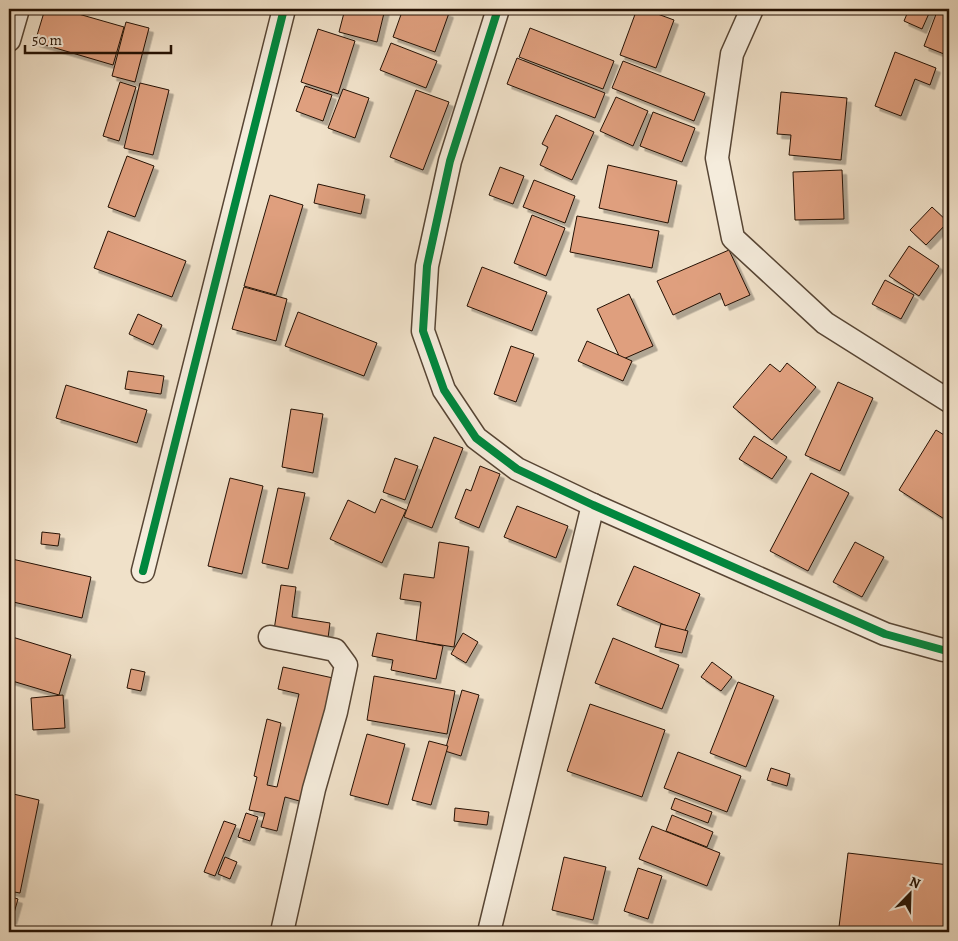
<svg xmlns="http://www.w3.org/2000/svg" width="958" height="941" font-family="Alegreya,serif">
	<defs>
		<filter id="shadow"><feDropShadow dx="4.5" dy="4.5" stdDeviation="0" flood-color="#0004"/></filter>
	</defs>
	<rect width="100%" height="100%" fill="#f0e1c9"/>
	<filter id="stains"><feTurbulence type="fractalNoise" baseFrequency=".004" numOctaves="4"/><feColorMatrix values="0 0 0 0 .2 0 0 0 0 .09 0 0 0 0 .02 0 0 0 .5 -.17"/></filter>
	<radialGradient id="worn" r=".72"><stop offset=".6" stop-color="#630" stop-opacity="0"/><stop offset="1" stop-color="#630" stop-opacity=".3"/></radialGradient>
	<g fill="#df9f7e" stroke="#241103" filter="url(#shadow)">
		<path d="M45,9H61L124,27L113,65L35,42Z"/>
		<path d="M345,9H385L377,42L339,32Z"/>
		<path d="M403,9H438L449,13L435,52L393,37Z"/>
		<path d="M637,9H644L674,20L656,68L620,55Z"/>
		<path d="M909,9H931L922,29L904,21Z"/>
		<path d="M938,9H949V56L924,46Z"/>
		<path d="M126,22L149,28L135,82L112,76Z"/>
		<path d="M530,28L614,61L603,89L519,57Z"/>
		<path d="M318,29L355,41L338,94L301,82Z"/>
		<path d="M391,43L437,61L426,88L380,70Z"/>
		<path d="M895,52L936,68L930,85L915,79L901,116L875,106Z"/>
		<path d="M517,58L605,93L595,118L507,84Z"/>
		<path d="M623,61L705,93L694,121L612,88Z"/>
		<path d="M120,82L136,87L119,141L103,136Z"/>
		<path d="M140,83L169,90L153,155L124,148Z"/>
		<path d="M305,86L332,95L323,121L296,111Z"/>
		<path d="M343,89L369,98L355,138L328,128Z"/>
		<path d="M416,90L449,102L423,170L390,157Z"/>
		<path d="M781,92L847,98L841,160L789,155L791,135L777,134Z"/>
		<path d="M616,97L648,111L633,146L600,131Z"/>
		<path d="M653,112L695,128L682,162L640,146Z"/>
		<path d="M556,115L594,132L572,180L540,165L548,147L542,144Z"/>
		<path d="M127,156L154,166L135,217L108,207Z"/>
		<path d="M608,165L677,181L668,223L599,208Z"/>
		<path d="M500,167L524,176L513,204L489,195Z"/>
		<path d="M842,170L844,219L795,220L793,172Z"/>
		<path d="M534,180L575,196L565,223L523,207Z"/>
		<path d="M318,184L365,195L361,214L314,203Z"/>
		<path d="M270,195L303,205L276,295L244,286Z"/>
		<path d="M932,207L948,222L926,245L910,230Z"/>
		<path d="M532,215L565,228L546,276L514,263Z"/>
		<path d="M577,216L659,231L652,268L570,252Z"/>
		<path d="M108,231L186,261L172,297L94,268Z"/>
		<path d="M909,246L939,266L919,296L889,276Z"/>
		<path d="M729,250L750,295L725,306L720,293L673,315L657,281Z"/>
		<path d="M482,267L547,292L532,331L467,306Z"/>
		<path d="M885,280L914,295L901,319L872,304Z"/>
		<path d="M244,287L287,299L276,341L232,329Z"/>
		<path d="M629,294L653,346L621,360L597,309Z"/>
		<path d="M298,312L377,343L364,376L285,346Z"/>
		<path d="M138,314L162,325L153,345L129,334Z"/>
		<path d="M587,341L632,361L623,381L578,361Z"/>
		<path d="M511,346L534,354L516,402L494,394Z"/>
		<path d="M787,363L816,387L772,440L733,407L770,364L780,372Z"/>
		<path d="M128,371L164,376L161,394L125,389Z"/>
		<path d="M838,382L873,398L840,471L805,455Z"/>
		<path d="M66,385L147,410L137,443L56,418Z"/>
		<path d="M291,409L323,414L313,473L282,467Z"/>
		<path d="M936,430L949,438V522L899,490Z"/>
		<path d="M754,436L787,457L772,479L739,459Z"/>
		<path d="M434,437L463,448L432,528L404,517Z"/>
		<path d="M395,458L418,466L405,500L383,492Z"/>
		<path d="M480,466L500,474L479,528L455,518L466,489L471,491Z"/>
		<path d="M811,473L849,493L808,571L770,551Z"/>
		<path d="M230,478L263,486L242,574L208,566Z"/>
		<path d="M278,488L305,493L288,569L262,563Z"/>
		<path d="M381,499L406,510L382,563L330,539L348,500L375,513Z"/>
		<path d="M517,506L568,526L556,558L504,537Z"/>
		<path d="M42,532L60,534L58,546L41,544Z"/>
		<path d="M439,542L469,547L454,647L416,641L421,602L400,599L404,574L434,578Z"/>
		<path d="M855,542L884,557L862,597L833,582Z"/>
		<path d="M12,559L91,577L82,618L9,601V575Z"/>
		<path d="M634,566L700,594L684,633L617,605Z"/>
		<path d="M281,585L296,587L292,617L330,623L328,638L274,630Z"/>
		<path d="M661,624L688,631L682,653L655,647Z"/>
		<path d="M377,633L443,646L436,679L391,670L393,660L372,656Z"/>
		<path d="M463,633L478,642L466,663L451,654Z"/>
		<path d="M9,636L71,655L59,695L9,680Z"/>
		<path d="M613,638L679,665L662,709L595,683Z"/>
		<path d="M712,662L732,677L721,691L701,677Z"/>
		<path d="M283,667L333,678L303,802L285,797L277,831L261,827L265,813L249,810L257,777L254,776L267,719L281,723L267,785L277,787L299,694L278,689Z"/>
		<path d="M131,669L145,672L141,691L127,688Z"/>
		<path d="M374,676L455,691L447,734L367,720Z"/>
		<path d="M738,682L774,696L746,767L710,753Z"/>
		<path d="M462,690L479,695L461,756L445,751Z"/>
		<path d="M63,695L65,728L33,730L31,698Z"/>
		<path d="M590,704L665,730L642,797L567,771Z"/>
		<path d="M367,734L405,744L388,805L350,795Z"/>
		<path d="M429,741L448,746L431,805L412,800Z"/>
		<path d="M678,752L741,776L727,812L664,788Z"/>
		<path d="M771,768L790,774L787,786L767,780Z"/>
		<path d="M9,793L39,800L20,893L9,891Z"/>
		<path d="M675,798L712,812L708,823L671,809Z"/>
		<path d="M455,808L489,812L487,825L454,821Z"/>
		<path d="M246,813L258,817L250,841L238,837Z"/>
		<path d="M672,815L713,832L707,847L666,831Z"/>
		<path d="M224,821L236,825L215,876L204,872Z"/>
		<path d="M652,826L720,853L707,886L639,859Z"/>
		<path d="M848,853L949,865V932H883L839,927Z"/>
		<path d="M225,857L237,862L230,879L218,874Z"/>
		<path d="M564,857L606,867L593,920L552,910Z"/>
		<path d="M638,868L662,876L648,919L624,911Z"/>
		<path d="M9,896L18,899L12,920L9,919Z"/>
	</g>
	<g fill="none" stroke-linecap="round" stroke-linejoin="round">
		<defs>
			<g id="street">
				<path d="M498,9L450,161L427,266L423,331L444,390L476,438L517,469L593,505L885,634L943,650L949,649"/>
				<path d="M752,9L732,54L717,158L733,238L825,323L949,401"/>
				<path d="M9,40L18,9"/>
				<path d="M143,571L284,9"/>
				<path d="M270,637L335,650L346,665L336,712L314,789L282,932"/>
				<path d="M489,932L593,505"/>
			</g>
		</defs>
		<use href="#street" stroke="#574534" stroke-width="25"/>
		<use href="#street" stroke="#f5ecdc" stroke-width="22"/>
		<defs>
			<g id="cycleway">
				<path d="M498,9L450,161L427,266L423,331L444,390L476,438L517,469L593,505L885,634L943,650L949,649"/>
				<path d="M143,571L284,9"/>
			</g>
		</defs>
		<use href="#cycleway" stroke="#f5ecdc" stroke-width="11"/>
		<use href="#cycleway" stroke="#00873e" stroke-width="8"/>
	</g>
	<rect width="958" height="941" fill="none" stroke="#f0e1c9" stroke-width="30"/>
	<rect x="10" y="10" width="938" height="921" fill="none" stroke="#241103" stroke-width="2.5"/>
	<rect x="15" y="15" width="928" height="911" fill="none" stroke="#241103"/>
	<g transform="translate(910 894) rotate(23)" stroke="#f5ecdc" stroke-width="4" paint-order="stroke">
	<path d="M0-4L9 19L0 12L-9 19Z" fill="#241103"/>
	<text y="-8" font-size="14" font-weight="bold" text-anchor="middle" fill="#241103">N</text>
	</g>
	<path d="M25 45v8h146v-8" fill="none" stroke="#241103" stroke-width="2.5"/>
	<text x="32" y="45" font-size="15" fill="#241103" stroke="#f5ecdc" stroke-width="4" paint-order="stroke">50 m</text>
	<rect width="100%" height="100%" filter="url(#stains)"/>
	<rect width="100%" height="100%" fill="url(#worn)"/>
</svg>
